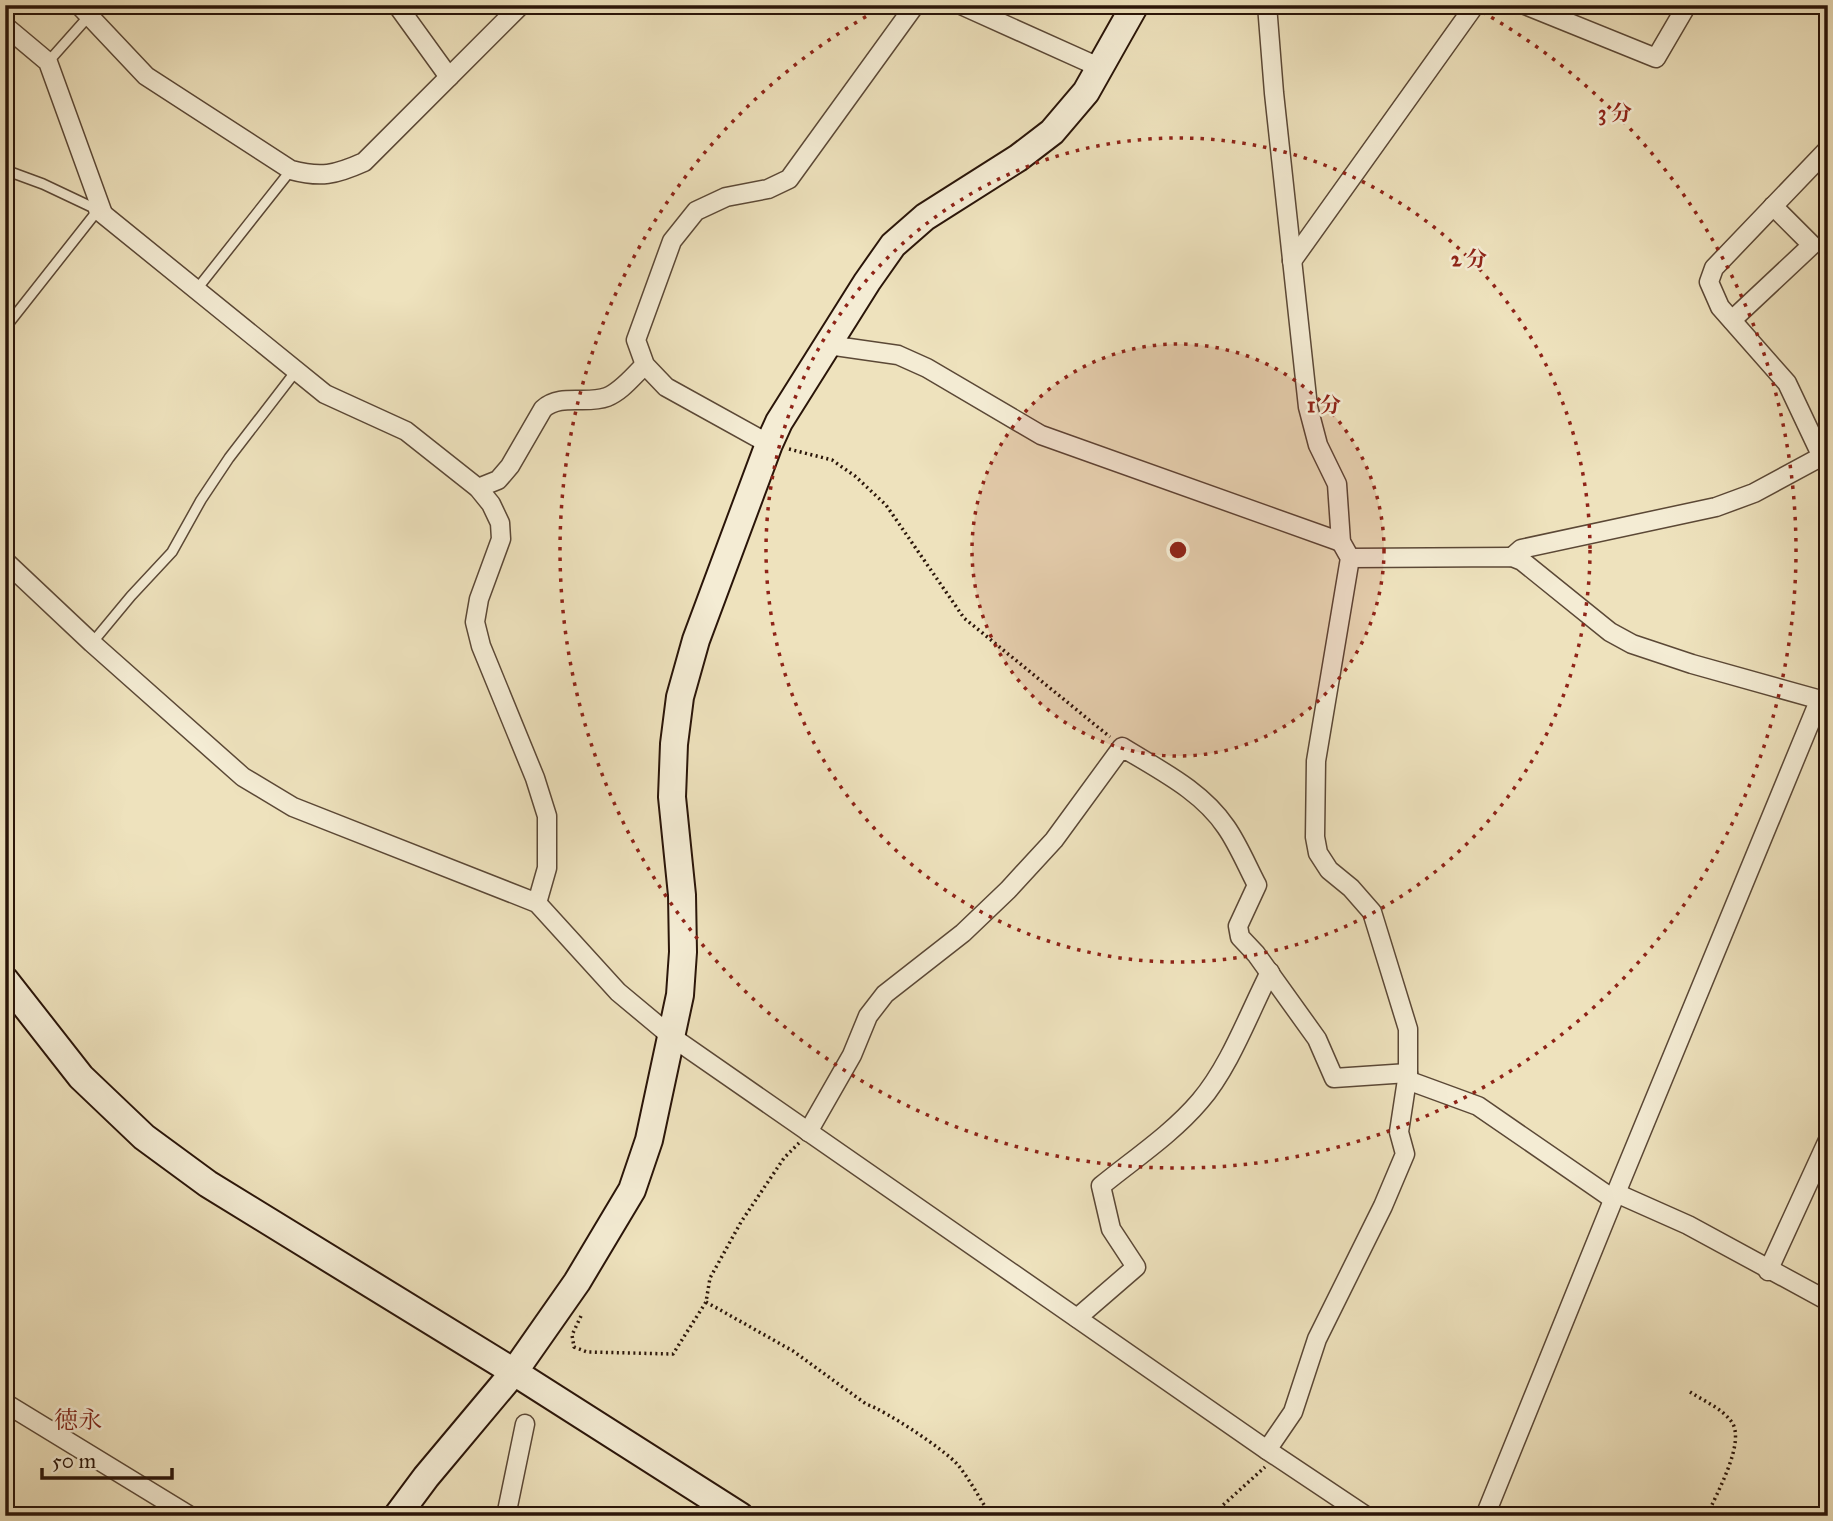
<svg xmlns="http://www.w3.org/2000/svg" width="1833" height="1521" font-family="'IM FELL Great Primer','Noto Serif JP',serif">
	<rect width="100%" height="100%" fill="#eee2bd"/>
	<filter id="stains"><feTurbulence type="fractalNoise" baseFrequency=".00286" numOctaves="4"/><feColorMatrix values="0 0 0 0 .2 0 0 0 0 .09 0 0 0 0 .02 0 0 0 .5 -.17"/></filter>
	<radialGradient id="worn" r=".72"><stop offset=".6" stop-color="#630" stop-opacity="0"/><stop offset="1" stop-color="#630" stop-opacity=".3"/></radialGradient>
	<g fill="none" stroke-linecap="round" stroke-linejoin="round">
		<defs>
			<g id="lane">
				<path d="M48,62L88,17"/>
				<path d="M5,170L43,184L98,210L5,328"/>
				<path d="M197,289L291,170"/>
				<path d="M92,643L131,596L172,552L201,500L229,458L296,371"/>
			</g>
			<g id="street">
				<path d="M79,5L146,76L291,170C321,178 335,175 364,162L521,5"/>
				<path d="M397,5L449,77"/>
				<path d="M961,5L1101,68"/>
				<path d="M1525,5L1656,58L1687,5"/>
				<path d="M5,26L48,62L102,211"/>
				<path d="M98,210L325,394L406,431L478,488L491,504L500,523L501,539L479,599L475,622L481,646L535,778L547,816V868L537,903"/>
				<path d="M1292,261L1475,5"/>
				<path d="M1732,320L1812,245L1773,206"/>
				<path d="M828,345L898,355L927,368L1041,435L1341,542"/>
				<path d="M769,444L666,387L645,365L636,340L672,241L696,211L726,197L768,189L789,179L915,5"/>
				<path d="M1822,457L1787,383L1720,307L1709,282L1714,268L1828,149"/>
				<path d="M478,488L498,480L510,466L543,409C561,393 586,405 607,397C622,391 633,376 645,365"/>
				<path d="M1512,557L1521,549L1716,507L1754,493L1828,453"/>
				<path d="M1350,558L1512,557L1522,561L1610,632L1632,644L1692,664L1828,702"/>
				<path d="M5,561L92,643L243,777L293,807L537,903L618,992L672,1037L1267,1450L1366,1516"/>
				<path d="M1407,1080L1478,1106L1613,1199"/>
				<path d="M808,1132L852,1055L868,1016L885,994L963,933L1008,890L1054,840L1122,747C1159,770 1201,790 1226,827C1238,844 1247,866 1257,885L1238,926L1240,937L1256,954L1317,1039L1334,1078L1408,1073"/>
				<path d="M1616,1193L1688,1225L1828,1301"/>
				<path d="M1768,1271L1828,1140"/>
				<path d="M1077,1318L1136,1267L1111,1229L1101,1186C1134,1159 1172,1134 1200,1101C1230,1066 1249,1013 1270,972"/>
				<path d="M5,1403L190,1516"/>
				<path d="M1267,1450L1293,1412L1317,1339L1383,1206L1405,1154L1399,1132L1408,1073V1029L1372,912L1351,888L1329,870L1318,853L1315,837L1316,761L1350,558L1341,542L1337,484L1318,445L1308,407L1274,93L1267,5"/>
				<path d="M506,1516L525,1424"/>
				<path d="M1485,1516L1616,1193L1819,701"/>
			</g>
			<g id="secondary">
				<path d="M5,980L81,1077L144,1137L208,1184L514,1372L740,1516"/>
				<path d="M397,1516L426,1477L514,1372L577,1282L632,1190L649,1140L680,995L683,952L682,895L672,797L674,744L680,697L696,640L769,444L779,422L867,282L893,245L925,217L1018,158L1052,132L1086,92L1135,5"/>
			</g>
		</defs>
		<use href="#lane" stroke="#5b4836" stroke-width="12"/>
		<use href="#street" stroke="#5b4836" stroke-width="21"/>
		<use href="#secondary" stroke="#2a1509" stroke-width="30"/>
		<g stroke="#2a1509" stroke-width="3.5" stroke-dasharray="2 3.5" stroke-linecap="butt">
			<path d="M789,449L832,460L855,476L886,505L964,618L1110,737"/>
			<path d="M706,1302L793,1351L866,1404C885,1410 945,1450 958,1465C970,1480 980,1499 991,1516"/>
			<path d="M581,1316L572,1335L574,1347L587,1352L673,1354L706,1302L710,1278L741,1222L784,1158L799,1143"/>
			<path d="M1690,1392C1704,1401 1721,1408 1731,1421C1747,1441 1716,1494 1707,1516"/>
			<path d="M1211,1516L1265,1467"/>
		</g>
		<use href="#lane" stroke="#f4ecd4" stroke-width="9"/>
		<use href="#street" stroke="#f4ecd4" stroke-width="18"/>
		<use href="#secondary" stroke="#f4ecd4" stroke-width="26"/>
	</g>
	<circle cx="1178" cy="550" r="206" fill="#8f2418" fill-opacity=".12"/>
	<g fill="none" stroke="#8f2418" stroke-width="3.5" stroke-dasharray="3.5 7">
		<circle cx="1178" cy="550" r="206"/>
		<circle cx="1178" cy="550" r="412"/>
		<path d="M1473 7A618 618 0 1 1 883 7"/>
	</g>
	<g text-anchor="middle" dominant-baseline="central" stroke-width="5" stroke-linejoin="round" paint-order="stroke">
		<g font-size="24" fill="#7a1f14" stroke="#f4ecd4">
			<text x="78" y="1420">徳永</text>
		</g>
	</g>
	<circle cx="1178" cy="550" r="10" fill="#8f2418" stroke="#f4ecd4" stroke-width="3.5"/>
	<g font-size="21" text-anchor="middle" font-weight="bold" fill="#8f2418" stroke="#f4ecd4" stroke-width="5" stroke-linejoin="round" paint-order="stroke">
		<text x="1615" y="120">3 分</text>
		<text x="1469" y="266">2 分</text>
		<text x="1324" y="412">1 分</text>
	</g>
	<rect width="1833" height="1521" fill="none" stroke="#eee2bd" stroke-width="28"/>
	<rect x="7" y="7" width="1819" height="1507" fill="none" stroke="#2a1509" stroke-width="3.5"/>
	<rect x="14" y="14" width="1805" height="1493" fill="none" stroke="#2a1509" stroke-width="2"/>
	<path d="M42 1468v10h130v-10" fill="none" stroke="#2a1509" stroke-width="3.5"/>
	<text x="52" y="1468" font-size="21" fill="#2a1509" stroke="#f4ecd4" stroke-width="5" paint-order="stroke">50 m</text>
	<rect width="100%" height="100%" filter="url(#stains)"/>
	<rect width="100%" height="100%" fill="url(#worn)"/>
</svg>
